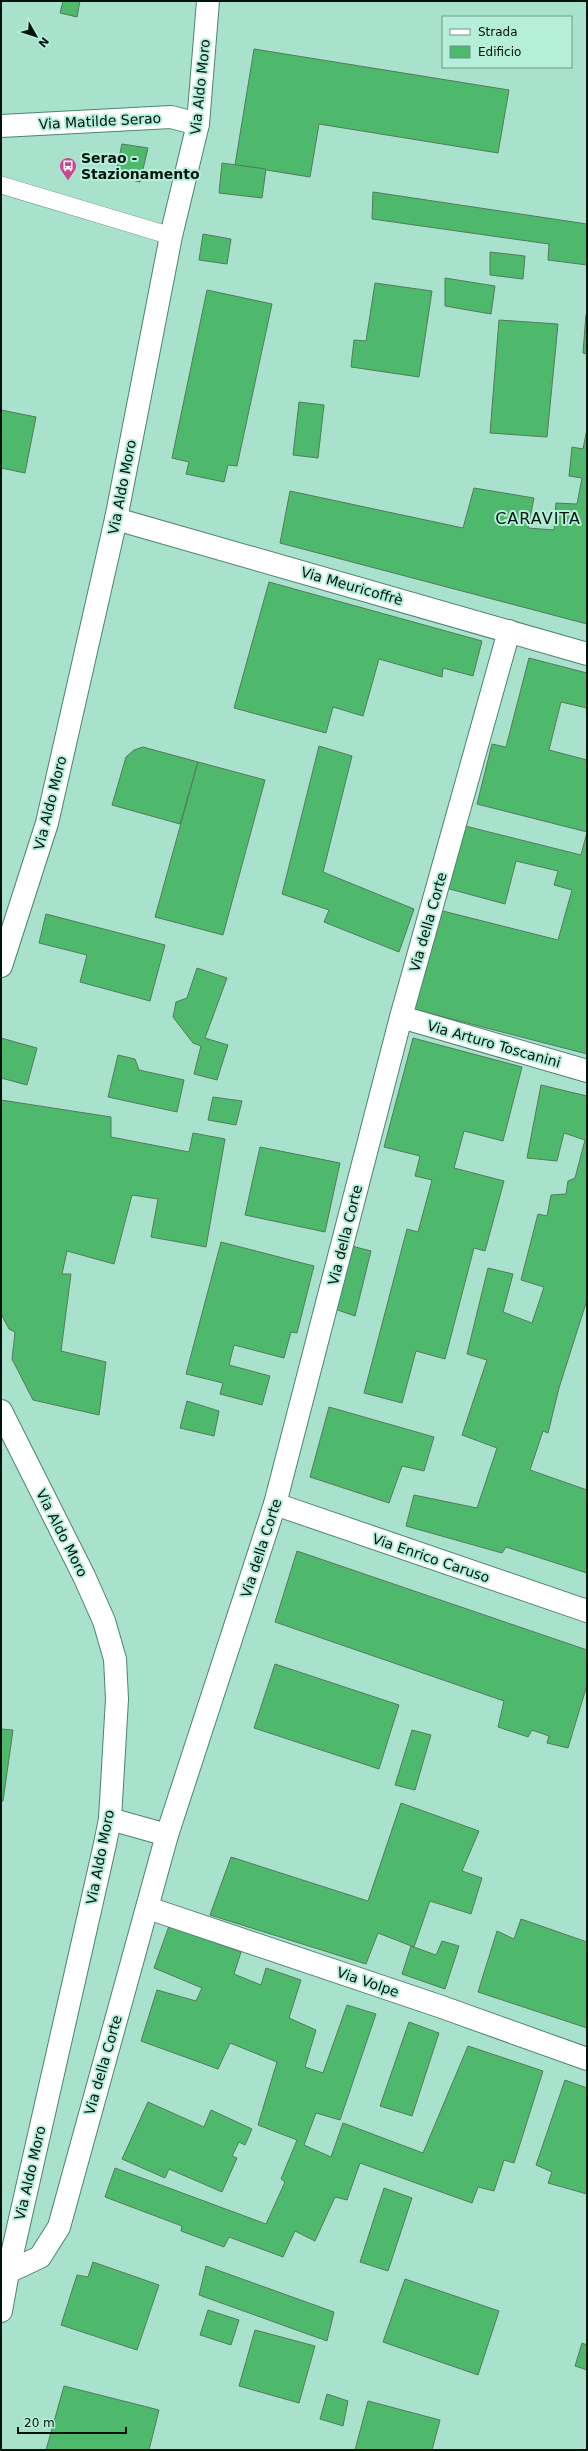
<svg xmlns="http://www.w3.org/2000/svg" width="588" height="2451" font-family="'DejaVu Sans',sans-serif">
	<rect width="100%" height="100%" fill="#a8e2cd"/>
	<g fill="#4eb86c" stroke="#537b5b">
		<path d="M63,1H80L77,17L60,13Z"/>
		<path d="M254,49L509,90L498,153L319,124L310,177L235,165Z"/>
		<path d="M122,144L148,148L140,182L115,176Z"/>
		<path d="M222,163L266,169L262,198L219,193Z"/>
		<path d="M373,192L587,224V265L548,260L549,244L372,219Z"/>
		<path d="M203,234L231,239L227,264L199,260Z"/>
		<path d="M490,252L525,256L523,279L490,275Z"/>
		<path d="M445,278L495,286L491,314L445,306Z"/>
		<path d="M375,283L432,291L419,377L351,367L354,340L366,341Z"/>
		<path d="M207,290L272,304L237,466L228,465L224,482L186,474L189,462L172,458Z"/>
		<path d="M586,314H587V354L583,353Z"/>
		<path d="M499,320L558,324L547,437L490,433Z"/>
		<path d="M299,402L324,405L318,458L293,455Z"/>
		<path d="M1,410L36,417L25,473L1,468Z"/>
		<path d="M587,429V624L280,543L290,491L463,528L474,488L534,498L528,528L554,530L556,503L577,504L582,478L569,476L572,447L583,449Z"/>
		<path d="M269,582L482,641L473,676L443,668L442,677L379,659L363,716L333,707L326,733L234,708Z"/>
		<path d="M529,658L587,673V708L561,702L549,750L587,760V1054L413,1009L439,910L558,940L572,890L554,885L558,871L516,861L505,904L446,888L461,825L581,855L587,832L477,804L492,744L506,747Z"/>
		<path d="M319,746L352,756L323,872L414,909L399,952L324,922L329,910L282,894Z"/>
		<path d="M143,747L198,762L180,824L112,805L126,757L134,750Z"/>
		<path d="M198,762L265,780L223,935L155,917Z"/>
		<path d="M46,914L165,945L150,1001L80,982L87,955L39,943Z"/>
		<path d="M197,968L227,978L205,1038L228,1045L217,1080L194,1074L201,1046L193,1043L173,1017L176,1002L187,998Z"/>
		<path d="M1,1038L37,1048L27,1085L1,1078Z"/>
		<path d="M413,1038L522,1067L503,1141L464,1131L454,1168L504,1181L485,1251L474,1248L445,1359L416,1351L402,1403L364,1393L407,1229L418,1232L432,1180L415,1176L420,1156L384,1147Z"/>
		<path d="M118,1055L135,1059L139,1070L184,1080L177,1112L108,1097Z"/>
		<path d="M541,1085L587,1096V1300L559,1388L548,1433L543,1431L530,1470L587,1490V1573L506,1547L502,1553L406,1526L414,1495L477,1508L497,1448L462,1435L487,1360L467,1354L488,1268L513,1274L503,1312L532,1323L544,1287L521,1280L538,1214L547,1216L551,1195L566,1194L568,1181L575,1178L585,1140L564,1133L557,1161L527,1158Z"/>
		<path d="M213,1097L242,1101L236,1125L208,1120Z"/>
		<path d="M1,1100L111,1117V1137L189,1152L193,1133L225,1139L206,1247L151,1237L158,1199L132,1195L114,1264L67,1251L62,1274H71L61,1351L106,1362L99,1415L33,1400L12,1359L15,1332L9,1329L1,1314Z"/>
		<path d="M260,1147L340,1163L325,1232L245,1215Z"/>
		<path d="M221,1242L314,1266L297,1333L291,1332L284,1358L234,1345L229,1365L270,1376L262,1405L220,1394L223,1383L186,1374Z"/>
		<path d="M344,1244L371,1251L355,1316L329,1307Z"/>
		<path d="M187,1401L219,1411L214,1436L180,1428Z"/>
		<path d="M329,1407L434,1437L424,1471L402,1466L389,1503L310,1477Z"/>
		<path d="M297,1551L587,1650V1685L568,1748L547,1743L549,1736L532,1730L528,1737L498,1727L504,1701L275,1622Z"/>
		<path d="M275,1664L399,1705L379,1769L254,1728Z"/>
		<path d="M1,1729L13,1730L3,1801H1Z"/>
		<path d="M412,1730L431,1735L415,1790L395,1785Z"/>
		<path d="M401,1803L479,1831L462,1871L482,1878L471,1914L430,1901L414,1947L378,1933L366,1964L210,1915L231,1857L368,1901Z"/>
		<path d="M521,1919L587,1942V2028L478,1992L497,1931L514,1939Z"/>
		<path d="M169,1926L241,1952L234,1974L261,1985L266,1968L301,1980L289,2018L316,2030L305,2067L323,2073L347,2005L376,2014L340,2120L316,2113L304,2145L331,2157L343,2123L423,2153L468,2046L543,2071L514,2163L504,2160L494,2191L478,2187L472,2203L360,2163L347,2200L335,2197L315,2241L295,2231L283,2257L229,2237L224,2247L181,2231L182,2226L105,2197L115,2168L266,2224L285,2182L281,2179L297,2140L258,2125L277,2062L230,2043L218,2069L141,2041L157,1990L196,2001L202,1988L154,1968Z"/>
		<path d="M442,1941L459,1946L445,1989L402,1974L411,1946L436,1955Z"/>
		<path d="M409,2022L439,2033L412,2116L380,2106Z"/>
		<path d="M565,2080L587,2088V2194L548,2183L552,2172L536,2165Z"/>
		<path d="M148,2102L204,2127L211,2110L252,2129L245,2145L239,2142L232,2156L237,2158L222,2192L169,2169L165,2178L122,2159Z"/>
		<path d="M384,2188L412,2198L388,2271L360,2262Z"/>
		<path d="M93,2262L159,2285L137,2350L61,2325L77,2275L88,2277Z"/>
		<path d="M206,2266L334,2312L327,2341L199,2295Z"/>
		<path d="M405,2279L499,2311L478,2375L383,2342Z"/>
		<path d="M208,2310L239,2320L231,2345L200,2335Z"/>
		<path d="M255,2330L315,2346L299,2403L239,2386Z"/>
		<path d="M582,2343L587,2345V2370L575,2366Z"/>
		<path d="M64,2386L159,2410L149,2450H46Z"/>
		<path d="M327,2394L348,2401L343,2426L320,2419Z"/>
		<path d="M368,2401L440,2420L432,2450H355Z"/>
	</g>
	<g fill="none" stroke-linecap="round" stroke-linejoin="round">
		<defs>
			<path id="lane" d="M1,185L171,236"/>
			<g id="street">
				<path d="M1,126L171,117L198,124"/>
				<path d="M116,519L587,654"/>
				<path d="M1,966L47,823L116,519L171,236L198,124L208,1"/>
				<path d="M401,1017L587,1071"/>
				<path d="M1,1411L84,1576L104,1621L115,1659L117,1699L110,1819L105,1844L8,2272L1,2311"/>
				<path d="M275,1504L587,1611"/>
				<path d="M110,1819L167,1835"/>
				<path d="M148,1908L439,2006L587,2059"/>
				<path d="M8,2272L40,2257L59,2227L167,1835L275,1504L401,1017L509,631"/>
			</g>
		</defs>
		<use href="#lane" stroke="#4c8371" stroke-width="18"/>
		<use href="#street" stroke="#4c8371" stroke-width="24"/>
		<use href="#lane" stroke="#fff" stroke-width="17"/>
		<use href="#street" stroke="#fff" stroke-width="22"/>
	</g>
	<defs>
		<symbol id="bus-pin" viewBox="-11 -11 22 30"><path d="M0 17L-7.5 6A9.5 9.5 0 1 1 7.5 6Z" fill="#c9478e" stroke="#b5efda"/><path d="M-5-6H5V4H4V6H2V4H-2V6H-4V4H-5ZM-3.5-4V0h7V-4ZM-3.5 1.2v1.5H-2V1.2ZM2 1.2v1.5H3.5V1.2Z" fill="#fff"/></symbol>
	</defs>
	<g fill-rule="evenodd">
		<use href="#bus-pin" x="58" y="156" width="20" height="27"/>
	</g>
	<g text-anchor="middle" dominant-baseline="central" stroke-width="4" stroke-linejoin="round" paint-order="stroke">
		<g font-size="14" fill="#00130c" stroke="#b5efda">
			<text transform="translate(200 87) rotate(-84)">Via Aldo Moro</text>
			<text transform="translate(100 121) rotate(-3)">Via Matilde Serao</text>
			<text transform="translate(122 487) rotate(-79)">Via Aldo Moro</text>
			<text transform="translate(352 586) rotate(16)">Via Meuricoffrè</text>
			<text transform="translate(50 803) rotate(-76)">Via Aldo Moro</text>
			<text transform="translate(428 922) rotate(-74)">Via della Corte</text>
			<text transform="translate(494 1044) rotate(16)">Via Arturo Toscanini</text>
			<text transform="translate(345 1235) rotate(-76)">Via della Corte</text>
			<text transform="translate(62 1533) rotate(63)">Via Aldo Moro</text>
			<text transform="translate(261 1548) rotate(-72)">Via della Corte</text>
			<text transform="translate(431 1558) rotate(19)">Via Enrico Caruso</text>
			<text transform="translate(100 1857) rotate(-79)">Via Aldo Moro</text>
			<text transform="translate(368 1982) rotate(19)">Via Volpe</text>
			<text transform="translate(103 2065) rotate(-74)">Via della Corte</text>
			<text transform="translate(30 2173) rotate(-77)">Via Aldo Moro</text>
		</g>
		<g font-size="14" font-weight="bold" fill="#00130c" stroke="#b5efda" text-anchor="start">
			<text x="81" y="158">Serao -<tspan x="81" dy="16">Stazionamento</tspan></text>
		</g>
		<g font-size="16" letter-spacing="1" fill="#00130c" stroke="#b5efda">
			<text x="538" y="518">CARAVITA</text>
		</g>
	</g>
	<rect width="588" height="2451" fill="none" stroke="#00130c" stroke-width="4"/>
	<rect x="442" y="16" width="130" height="52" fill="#b5efda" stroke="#6d9788"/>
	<rect x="450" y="29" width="20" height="6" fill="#ffffff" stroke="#6d9788"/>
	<text x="478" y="36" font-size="12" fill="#00130c">Strada</text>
	<rect x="450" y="46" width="20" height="12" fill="#4eb86c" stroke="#6d9788"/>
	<text x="478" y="56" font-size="12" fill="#00130c">Edificio</text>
	<g transform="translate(36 36) rotate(129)" stroke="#b5efda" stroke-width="3" paint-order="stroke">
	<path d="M0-3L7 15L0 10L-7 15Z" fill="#00130c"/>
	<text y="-6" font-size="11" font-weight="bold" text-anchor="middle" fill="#00130c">N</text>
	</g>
	<path d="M18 2427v6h108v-6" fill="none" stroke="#00130c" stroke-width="2"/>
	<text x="24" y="2427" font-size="12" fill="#00130c" stroke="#b5efda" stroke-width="3" paint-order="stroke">20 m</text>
</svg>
